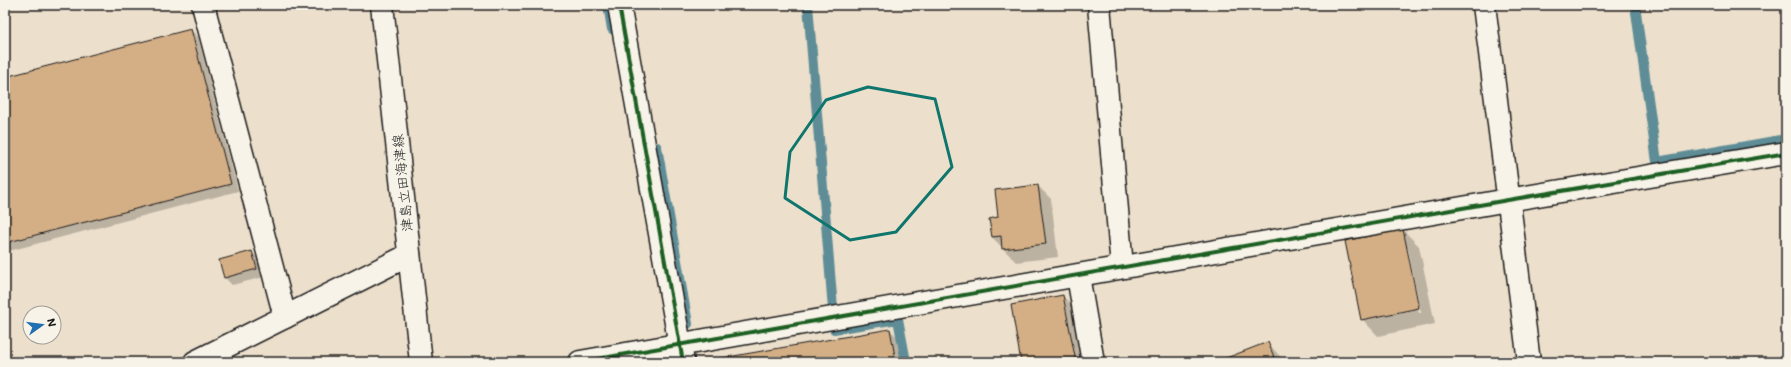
<svg xmlns="http://www.w3.org/2000/svg" width="1791" height="367" font-family="Mali,'Klee One',sans-serif">
	<rect width="100%" height="100%" fill="#ecdfcb"/>
	<filter id="ink" filterUnits="userSpaceOnUse"><feTurbulence type="fractalNoise" baseFrequency=".025" numOctaves="2"/><feDisplacementMap in="SourceGraphic" scale="8" xChannelSelector="R" yChannelSelector="G"/><feConvolveMatrix kernelMatrix="1 2 1 2 8 2 1 2 1" color-interpolation-filters="sRGB"/></filter>
	<g filter="url(#ink)">
		<g fill="#0003" fill-rule="evenodd">
			<path d="M495,5H510L496,6Z"/>
			<path d="M191,30L198,37L238,191L5,252V78Z"/>
			<path d="M1038,186L1051,199L1058,257L1016,262L992,237L1000,218Z"/>
			<path d="M1403,230L1419,246L1435,324L1378,336L1362,319ZM1406,248H1408L1421,313H1419Z"/>
			<path d="M252,252L259,260L264,277L232,285L225,278Z"/>
			<path d="M1063,296L1079,313L1088,362H1022Z"/>
			<path d="M890,330L897,337L902,362H705Z"/>
			<path d="M1268,343L1285,362H1223Z"/>
		</g>
		<g fill="none" stroke-linecap="round" stroke-linejoin="round">
			<g stroke="#5e8d97" stroke-width="10">
				<path d="M608,5L612,29"/>
				<path d="M808,5L833,309"/>
				<path d="M1635,5L1657,162L1786,139"/>
				<path d="M657,147L688,324"/>
				<path d="M834,329L898,319L906,362"/>
				<path d="M671,360V362"/>
			</g>
		</g>
		<g fill="#d4af86" stroke="#1c1c1c">
			<path d="M191,29L231,184L5,243V77Z"/>
			<path d="M1038,185L1046,244L1002,249L1001,236L992,237L989,219L998,217L995,190Z"/>
			<path d="M1403,229L1419,308L1361,320L1345,241Z"/>
			<path d="M252,251L257,269L224,278L219,260Z"/>
			<path d="M1063,295L1076,362H1021L1011,305Z"/>
			<path d="M890,329L896,362H699Z"/>
			<path d="M1268,342L1276,362H1222L1221,360Z"/>
		</g>
		<g fill="none" stroke-linecap="round" stroke-linejoin="round">
			<defs>
				<g id="street">
					<path d="M203,5L285,317"/>
					<path d="M619,5L683,362"/>
					<path d="M1099,5L1122,267"/>
					<path d="M1484,5L1529,362"/>
					<path d="M1078,276L1093,362"/>
					<path d="M195,362L409,255"/>
					<path d="M580,362L1508,200L1786,153"/>
				</g>
				<path id="secondary" d="M382,5L421,362"/>
			</defs>
			<use href="#street" stroke="#1c1c1c" stroke-width="25"/>
			<use href="#secondary" stroke="#1c1c1c" stroke-width="25"/>
			<use href="#street" stroke="#f7f3e8" stroke-width="22"/>
			<use href="#secondary" stroke="#f7f3e8" stroke-width="22"/>
			<defs>
				<g id="cycleway">
					<path d="M619,5L683,362"/>
					<path d="M580,362L1508,200L1786,153"/>
				</g>
			</defs>
			<use href="#cycleway" stroke="#f7f3e8" stroke-width="6"/>
			<use href="#cycleway" stroke="#1b5e20" stroke-width="4"/>
		</g>
	</g>
	<path fill="none" stroke="#0f766e" stroke-width="3" stroke-linejoin="round" d="M868,87L935,99L952,167L896,232L850,240L785,198L790,152L826,100Z"/>
	<g text-anchor="middle" dominant-baseline="central" stroke-width="3" stroke-linejoin="round" paint-order="stroke">
		<g font-size="14" fill="#1c1c1c" stroke="#f7f3e8">
			<text transform="translate(402 183) rotate(-96)">津島立田海津線</text>
		</g>
	</g>
	<rect width="1791" height="367" fill="none" stroke="#f7f3e8" stroke-width="20"/>
	<rect x="10" y="10" width="1771" height="347" fill="none" stroke="#1c1c1c" stroke-width="1.5" filter="url(#ink)"/>
	<g transform="translate(42 325) rotate(76)"><circle r="19" fill="#f7f3e8" stroke="#9f9d96"/>
	<path d="M0-3L7 15L0 10L-7 15Z" fill="#1f6fb2"/>
	<text y="-6" font-size="11" font-weight="bold" text-anchor="middle" fill="#1c1c1c">N</text>
	</g>
</svg>
